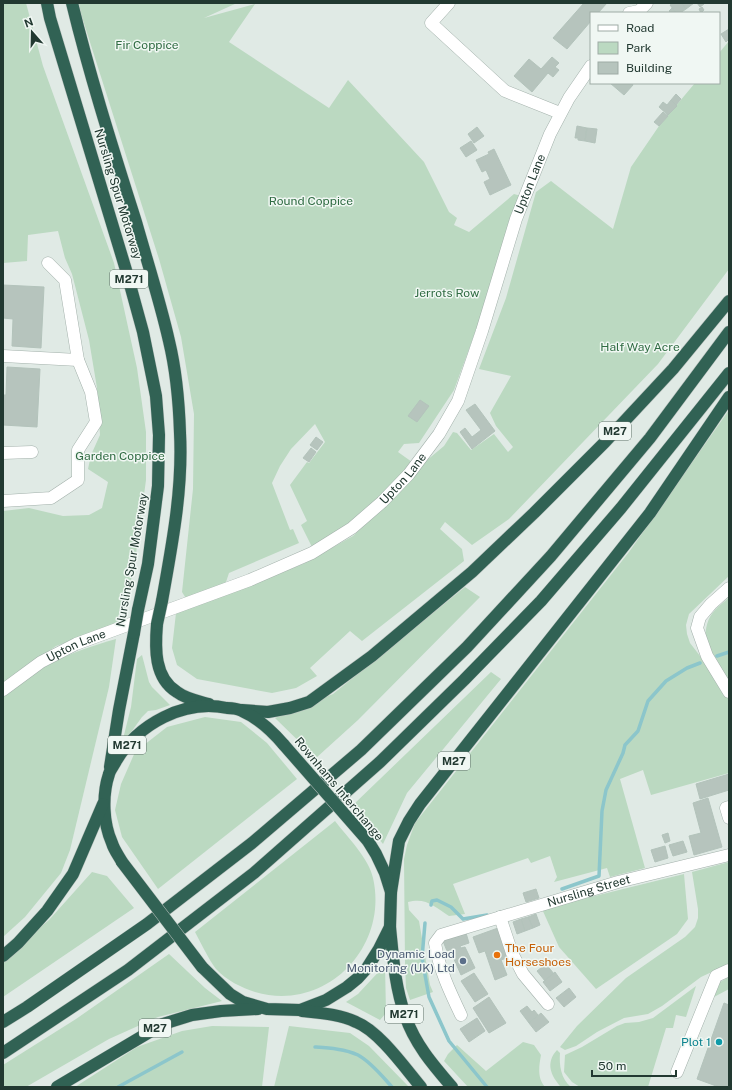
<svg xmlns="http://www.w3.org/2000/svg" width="732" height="1090" font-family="'Public Sans',sans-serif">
	<rect width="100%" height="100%" fill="#e0eae5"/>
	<g fill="#bbd9c1">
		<path d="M3,3H26L43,66L114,263L137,368L146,432V480L136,554L123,623L56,646L3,683V511L29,508L63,516L89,515L102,508L108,482L88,469L91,455L100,435L97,388L89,340L72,274L65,258L58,231L28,235L27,261L3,263Z"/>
		<path d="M79,3H237L204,18L255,4L229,42L329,108L348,80L424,162L449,212L457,218L454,225L469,232L514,194L521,196L495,278L454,390L419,443L404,444L398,452L412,462C384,494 350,529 312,547L301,525L307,521L290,485L307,462L309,463L325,442L315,424L291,449L280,466L272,483L290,530L293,529L299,543L229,573L225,585L187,600L182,592L193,489L194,414L181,337L159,259L81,14Z"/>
		<path d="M729,41V269L658,364L509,519L472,545L445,522L440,529L462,549L464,561L362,641L350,631L310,668L317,676L296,688L272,693L197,679L177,665L172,648L176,613L303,564L353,536L395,497L426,461L444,446L453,432L457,433L471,450L494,434L508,452L513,447L496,426L490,413L511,376L479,369L506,298L536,192L551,181L613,229L631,167L659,126L695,83H719V53Z"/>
		<path d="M729,410V576L689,614L686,625L687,634L690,643L707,665C706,646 701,625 715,610C719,605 725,602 729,597V773L651,795L643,770L620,779L645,868L610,877L607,868L554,882L557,877L550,856L531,863L528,858L453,884L465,914L449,916C435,907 426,897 408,902L409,910L419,921L430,985L433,992L410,1000L406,988L405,963L404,859L407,845L415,823L629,552Z"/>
		<path d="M465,587L480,597L358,720L316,758L275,718L333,694Z"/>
		<path d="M116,639L109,687L70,850L61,873L25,917L3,937V697C36,666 73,651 116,639Z"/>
		<path d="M142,655L149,682L152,687L170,705L156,710L148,711L142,717L129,735L123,739L131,707L137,659Z"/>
		<path d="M491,672L501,679L407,793L383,844L352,806Z"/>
		<path d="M205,717L241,722L267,743L297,779L158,889L122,837L115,810L121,784L135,752L167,727Z"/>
		<path d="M335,821C347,837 369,858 373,878C389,948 325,1013 255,992C242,988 226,980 216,969C209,960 201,943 195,932Z"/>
		<path d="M729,862V964L701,977L662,1006L648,1014L624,1018L597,1032L576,1046L565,1050L560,1047L577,1026L626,978L685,937L695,927L698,918V909L692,872Z"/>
		<path d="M92,872L107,876L134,908L3,997V958L49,920Z"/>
		<path d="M684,874L688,919L677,934L596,989L559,947L542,909Z"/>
		<path d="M169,954L205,988L222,1001L158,1017L109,1039L26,1087H3V1065L76,1019Z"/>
		<path d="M385,965L386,1013L380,1020L346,1002L358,994Z"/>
		<path d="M729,977V989L714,997L720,982Z"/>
		<path d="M696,986L686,1017L676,1015L673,1028H666L648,1087H580L572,1082L564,1072L565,1055L582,1047L617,1026L625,1023L639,1022L653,1018Z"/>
		<path d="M212,1026L269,1027L262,1087H75L137,1047L182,1031Z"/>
		<path d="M289,1026L350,1033L369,1046L409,1087H274Z"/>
		<path d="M523,1042L534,1045L541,1055C539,1066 537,1078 545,1087H468L444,1061L448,1054L457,1045L486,1071Z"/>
		<path d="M557,1050L560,1053C559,1065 561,1079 571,1087H561C551,1076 545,1063 557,1050Z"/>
	</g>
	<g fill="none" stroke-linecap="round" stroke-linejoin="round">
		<g stroke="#8cc6cb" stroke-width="3.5">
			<path d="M717,656L729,652"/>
			<path d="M562,889L599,876L602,811L606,790L623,753L625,745L638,731L648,701L666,681L687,668L700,663"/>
			<path d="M431,905L432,901L437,900L451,907L463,919L487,915"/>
			<path d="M425,923L422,958L429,997L449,1041L487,1087"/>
			<path d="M315,1047C329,1048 345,1049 358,1055C371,1062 382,1076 392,1087"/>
			<path d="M118,1087L182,1052"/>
		</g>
	</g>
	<g fill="#b6c4bd" stroke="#b3c3bb">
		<path d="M584,3H607L598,13H591V21L567,49L553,38Z"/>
		<path d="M673,3H682L686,9L680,13H676L670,5Z"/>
		<path d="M682,3H694L686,9Z"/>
		<path d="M697,3H703L704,4L700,7Z"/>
		<path d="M702,7L704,10L701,13L699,9Z"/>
		<path d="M672,8L676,13H671L669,11Z"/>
		<path d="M729,29V39L726,42L721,34Z"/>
		<path d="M552,57L559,63L555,67L559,70L553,77L548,73L532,92L514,76L529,59L541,69Z"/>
		<path d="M610,83H632L633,85L624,95Z"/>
		<path d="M676,94L681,99L676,105L671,100Z"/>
		<path d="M671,100L677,106L668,115L659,107L663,102L667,105Z"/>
		<path d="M663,112L668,116L659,126L654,122Z"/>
		<path d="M577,126L587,128L585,141L578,140V138H575Z"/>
		<path d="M477,127L484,136L474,143L468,134Z"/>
		<path d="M587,128L597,129L595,143L585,141Z"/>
		<path d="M471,141L477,150L466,157L460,148Z"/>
		<path d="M494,149L511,185L490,195L484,182L490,179L486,170L482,172L476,160L489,154L488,152Z"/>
		<path d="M3,285L44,287L41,348L12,346L13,319L3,318Z"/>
		<path d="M7,367L40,369L37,427L3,425V395H6Z"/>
		<path d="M420,400L429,406L417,422L408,416Z"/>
		<path d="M475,404L495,431L472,449L460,432L465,428L472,437L481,430L466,410Z"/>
		<path d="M316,437L323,442L317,450L310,445Z"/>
		<path d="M311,448L316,452L309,462L303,458Z"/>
		<path d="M729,774V790L700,799L696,784Z"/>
		<path d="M708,798L722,847L694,855L689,836L701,833L693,803Z"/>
		<path d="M668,833L670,841L665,843L662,835Z"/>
		<path d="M683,841L687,852L673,856L669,845Z"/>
		<path d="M665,846L668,858L655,862L651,850Z"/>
		<path d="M536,889L539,898L526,902L523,893Z"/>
		<path d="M536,914L540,925L533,928L528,917Z"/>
		<path d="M528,917L533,928L525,931L521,919Z"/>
		<path d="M521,919L525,931L517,934L513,922Z"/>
		<path d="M498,928L509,957L501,960L507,975L495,980L485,951L479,953L473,937Z"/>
		<path d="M466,933L469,943L460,946L461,948L465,947L475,968L461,975L450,950L447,951L443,941Z"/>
		<path d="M546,964L554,974L545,981L537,971Z"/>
		<path d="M555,972L562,982L550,991L543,982Z"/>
		<path d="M474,973L488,994L475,1002L461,981Z"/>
		<path d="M569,988L576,997L564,1007L556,998Z"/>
		<path d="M489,997L506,1023L489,1033L473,1008Z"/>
		<path d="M724,1003L729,1005V1087H719L697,1079Z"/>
		<path d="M527,1006L532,1012L534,1010L538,1015L529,1023L520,1011Z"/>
		<path d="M541,1013L549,1022L536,1032L529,1023Z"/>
		<path d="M477,1018L485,1031L469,1042L460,1029Z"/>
	</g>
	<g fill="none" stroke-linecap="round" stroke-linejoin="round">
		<defs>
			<g id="minor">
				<path d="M449,3L431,23L505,91L560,113"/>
				<path d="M629,13L639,11L647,3"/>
				<path d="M3,356L78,360"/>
				<path d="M3,453L32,452"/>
				<path d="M3,501L51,498L78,480V450L96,422L91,392L78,360L65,280L48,263"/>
				<path d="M729,588L711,604L700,617L697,628L707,656L729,692"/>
				<path id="s1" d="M3,690L41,662L76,644L250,580L312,553L352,528L382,502L409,474L439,434L458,401L482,331L516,219L550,134L569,98L591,66"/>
				<path d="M729,807L726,808L729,818"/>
				<path d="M500,917L512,953L523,974L548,1004"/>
				<path id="s2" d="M461,1015C450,992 439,969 435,943L441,935L618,882L729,855"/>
				<path d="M677,1072L716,976L729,970"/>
			</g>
			<g id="highway">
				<path d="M47,3L50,18L126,270L143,332L156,396L159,435L158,486L148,564L138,610"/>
				<path d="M72,3C90,77 113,149 136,222C147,261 160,301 169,341C176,370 179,402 180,433C183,489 172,545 162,601"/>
				<path d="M157,624C155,648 154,678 177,692C186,699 198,701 209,704"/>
				<path d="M242,710L268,712L290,708L309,702L372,656L472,572L534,513L605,442L673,369L729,301"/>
				<path d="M110,767L119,710L134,633"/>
				<path d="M122,862C119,856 114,850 112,843C103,823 102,795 109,774C110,770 114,765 116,761C138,724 184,699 227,708C232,708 238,709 242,711C258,718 273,732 284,745"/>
				<path d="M391,892L399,841L409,821L420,804L650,513L729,397"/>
				<path d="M390,927C393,957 395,987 405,1015C414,1043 433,1065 452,1087"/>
				<path d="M3,956L18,943L47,911L73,874L103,804"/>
				<path d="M202,967L230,994L243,1002L267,1009L300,1010L326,1000L347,987L358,978L367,968L379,949L390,927L391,892L385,873L376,854L368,841"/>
				<path d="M302,1011C320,1013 339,1014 356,1022C379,1031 405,1068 421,1087"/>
				<path d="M3,1022L27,1007L147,924L252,843L361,750L467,647L551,556L650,438L729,332"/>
				<path d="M3,1053L128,970L254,873L380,762L464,680L541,601L621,508L729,373"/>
				<path d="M57,1087L163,1024L192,1015L221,1011L258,1009"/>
			</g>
		</defs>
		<use href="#minor" stroke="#a3b1ab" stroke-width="13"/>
		<use href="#highway" stroke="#bdc4c1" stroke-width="13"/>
		<use href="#minor" stroke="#fff" stroke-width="12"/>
		<use href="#highway" stroke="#316254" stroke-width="12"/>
		<defs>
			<g id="highway-bridge">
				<path d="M157,624L162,601"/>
				<path d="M134,633L138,610"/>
				<path d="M284,745L368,841"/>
				<path d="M122,862L202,967"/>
			</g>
		</defs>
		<use href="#highway-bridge" stroke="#bdc4c1" stroke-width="13" stroke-linecap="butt"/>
		<use href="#highway-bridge" stroke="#316254" stroke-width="12"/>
	</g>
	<circle fill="#e8710a" stroke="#f0f7f3" stroke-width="1.5" cx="497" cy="955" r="4"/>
	<circle fill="#5c6f8a" stroke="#f0f7f3" stroke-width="1.5" cx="463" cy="961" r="4"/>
	<circle fill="#0f9aa8" stroke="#f0f7f3" stroke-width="1.5" cx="719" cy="1042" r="4"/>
	<g text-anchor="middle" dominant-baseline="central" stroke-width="3" stroke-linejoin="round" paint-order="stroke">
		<g fill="#f0f7f3" stroke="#60726b" stroke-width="1">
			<rect x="110" y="270" width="38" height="18" rx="3"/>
			<rect x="599" y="422" width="32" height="18" rx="3"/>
			<rect x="108" y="736" width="38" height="18" rx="3"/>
			<rect x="438" y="752" width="32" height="18" rx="3"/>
			<rect x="385" y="1005" width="38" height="18" rx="3"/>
			<rect x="139" y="1019" width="32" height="18" rx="3"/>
		</g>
		<g font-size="11" font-weight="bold" fill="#223931">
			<text x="129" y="279">M271</text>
			<text x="615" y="431">M27</text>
			<text x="127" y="745">M271</text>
			<text x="454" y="761">M27</text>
			<text x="404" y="1014">M271</text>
			<text x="155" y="1028">M27</text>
		</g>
		<g font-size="12" fill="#306c43" stroke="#f0f7f3">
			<text x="147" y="45">Fir Coppice</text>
			<text x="311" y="201">Round Coppice</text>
			<text x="447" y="293">Jerrots Row</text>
			<text x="640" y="347">Half Way Acre</text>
			<text x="120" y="456">Garden Coppice</text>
		</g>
		<g font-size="12" fill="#223931" stroke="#f0f7f3">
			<text stroke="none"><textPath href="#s1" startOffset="782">Upton Lane</textPath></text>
			<text transform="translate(118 194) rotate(73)">Nursling Spur Motorway</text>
			<text stroke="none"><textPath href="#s1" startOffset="458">Upton Lane</textPath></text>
			<text transform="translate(132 560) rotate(-80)">Nursling Spur Motorway</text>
			<text stroke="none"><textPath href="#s1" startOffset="86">Upton Lane</textPath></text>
			<text transform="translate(339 789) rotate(50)">Rownhams Interchange</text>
			<text stroke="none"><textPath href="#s2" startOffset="241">Nursling Street</textPath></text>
		</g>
		<g font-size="12" fill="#c56008" stroke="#f0f7f3" text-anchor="start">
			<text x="505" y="948">The Four<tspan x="505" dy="14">Horseshoes</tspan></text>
		</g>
		<g font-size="12" fill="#4e5e75" stroke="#f0f7f3" text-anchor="end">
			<text x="455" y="954">Dynamic Load<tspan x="455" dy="14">Monitoring (UK) Ltd</tspan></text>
		</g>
		<g font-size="12" fill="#0d838f" stroke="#f0f7f3" text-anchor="end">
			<text x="711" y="1042">Plot 1</text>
		</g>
	</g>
	<rect width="732" height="1090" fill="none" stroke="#223931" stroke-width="8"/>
	<rect x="590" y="12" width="130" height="72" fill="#f0f7f3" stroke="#9eaba5"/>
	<rect x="598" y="25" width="20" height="6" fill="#ffffff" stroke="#9eaba5"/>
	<text x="626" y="32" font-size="12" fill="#223931">Road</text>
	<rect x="598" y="42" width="20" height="12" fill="#bbd9c1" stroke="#9eaba5"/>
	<text x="626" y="52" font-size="12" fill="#223931">Park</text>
	<rect x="598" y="62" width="20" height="12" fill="#b6c4bd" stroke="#9eaba5"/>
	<text x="626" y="72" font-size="12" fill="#223931">Building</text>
	<g transform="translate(32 32) rotate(340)" stroke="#f0f7f3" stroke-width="3" paint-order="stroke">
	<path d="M0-3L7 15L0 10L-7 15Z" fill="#223931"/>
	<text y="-6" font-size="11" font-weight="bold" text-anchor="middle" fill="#223931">N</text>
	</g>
	<path d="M592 1070v6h84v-6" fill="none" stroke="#223931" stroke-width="2"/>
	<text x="598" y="1070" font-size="12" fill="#223931" stroke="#f0f7f3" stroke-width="3" paint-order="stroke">50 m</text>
</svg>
